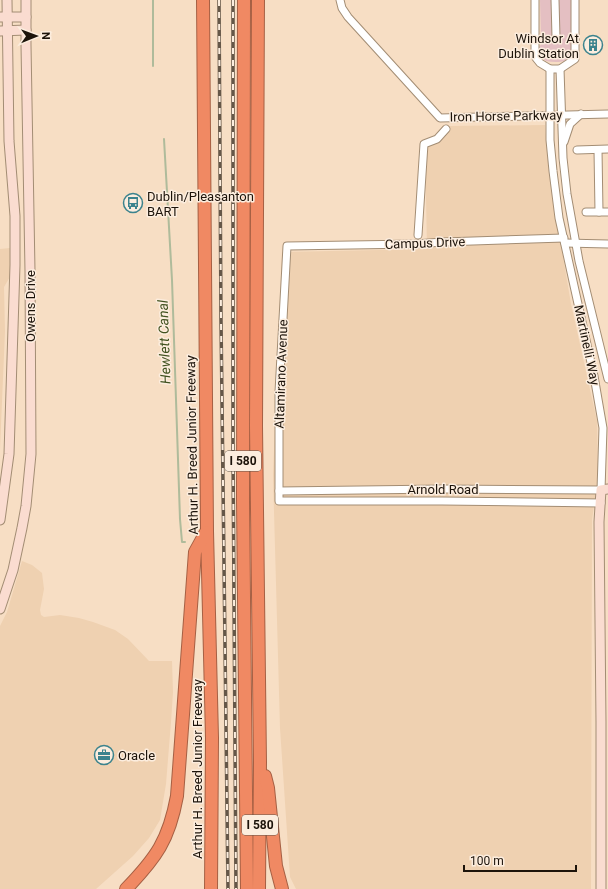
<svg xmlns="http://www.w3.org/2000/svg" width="608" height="889" font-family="Roboto,sans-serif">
	<rect width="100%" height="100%" fill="#f7dec4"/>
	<g fill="#efd1b1">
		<path d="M545,125L549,173L571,304L597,421L598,477L592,520L591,889H296L290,877L280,728L273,475L282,252L427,249L425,146L438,141L449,126Z"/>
		<path d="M10,248L11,275L4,287L5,331L0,449V249Z"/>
		<path d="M22,561L32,565L42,573L44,589L40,610L41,615L44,617L60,615L79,618L93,622L115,630L128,639L149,661H172L173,692L171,722L166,784L160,820L149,838L133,856L96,889H0V626L7,612Z"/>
	</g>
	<path fill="#e4bfc2" d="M540,0H571L573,54C567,63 556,63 546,61L540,56L538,49L541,44Z"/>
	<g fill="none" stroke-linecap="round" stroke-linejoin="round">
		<g stroke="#afbb9b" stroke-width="2">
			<path d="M153,0V66"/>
			<path d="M164,139L172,280L180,519L182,542H185"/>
		</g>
		<defs>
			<g id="street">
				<path d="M340,0L342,8L348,17L440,118L608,114"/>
				<path d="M535,0V54L536,58L540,63L550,69H560L575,59V0"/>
				<path d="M555,0L556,37"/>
				<path d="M560,69L563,158L567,194L579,261L608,379"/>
				<path d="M564,142L570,124L581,114"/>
				<path d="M577,150L608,149"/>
				<path d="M598,150L599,212"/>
				<path d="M586,212H608"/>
				<path d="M418,235L424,144L437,139L446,129"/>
				<path d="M564,238L443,242L415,244L287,246L279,392V501H442L601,503"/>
				<path d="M565,243L608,244"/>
				<path d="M279,491L442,489L601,490L603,428L594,376L559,218L553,171L550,140V69"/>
			</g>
			<g id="secondary">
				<path d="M0,17H26"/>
				<path d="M0,31L26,30"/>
				<path d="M0,520L9,454L15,265V216L9,141L7,0"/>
				<path d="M0,609L13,570L22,528L26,506L31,454L30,271L26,45V0"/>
				<path d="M601,889V722L599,522L601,490L608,489"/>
			</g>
			<g id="highway">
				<path d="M203,0L207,531L212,738L211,889"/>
				<path d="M244,0L243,500L247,889"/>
				<path d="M258,0L256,426L260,762L259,889"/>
				<path d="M265,776L268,788L276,866L282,889"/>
				<path d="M126,889C156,858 169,840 177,796L195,552L206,532"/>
			</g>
		</defs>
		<use href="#street" stroke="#a38d74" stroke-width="9"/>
		<use href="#secondary" stroke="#a38d74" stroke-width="11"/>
		<use href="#highway" stroke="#a66044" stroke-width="14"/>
		<use href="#street" stroke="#fff" stroke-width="7"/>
		<use href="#secondary" stroke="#fadcd0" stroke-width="9"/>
		<use href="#highway" stroke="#f08963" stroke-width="12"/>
		<defs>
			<g id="rail">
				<path d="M219,0L221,320L228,889"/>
				<path d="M233,0V452L236,889"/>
			</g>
		</defs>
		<use href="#rail" stroke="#655748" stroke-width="3.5"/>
		<use href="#rail" stroke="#fcedde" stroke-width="2" stroke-dasharray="6" stroke-linecap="butt"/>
	</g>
	<defs>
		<symbol id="building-ring" viewBox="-11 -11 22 22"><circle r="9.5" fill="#fcedde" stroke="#3c838d" stroke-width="1.5"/><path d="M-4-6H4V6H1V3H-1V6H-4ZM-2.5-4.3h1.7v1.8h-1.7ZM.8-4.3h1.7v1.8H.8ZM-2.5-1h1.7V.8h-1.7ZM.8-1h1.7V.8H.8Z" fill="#3c838d"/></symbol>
		<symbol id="bus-ring" viewBox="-11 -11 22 22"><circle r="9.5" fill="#fcedde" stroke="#3c838d" stroke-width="1.5"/><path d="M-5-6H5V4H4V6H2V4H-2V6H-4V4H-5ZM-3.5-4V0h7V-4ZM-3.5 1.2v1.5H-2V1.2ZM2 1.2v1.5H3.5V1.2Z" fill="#3c838d"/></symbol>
		<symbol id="office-ring" viewBox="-11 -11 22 22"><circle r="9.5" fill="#fcedde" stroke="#3c838d" stroke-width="1.5"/><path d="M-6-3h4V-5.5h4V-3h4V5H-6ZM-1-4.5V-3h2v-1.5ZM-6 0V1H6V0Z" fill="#3c838d"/></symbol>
	</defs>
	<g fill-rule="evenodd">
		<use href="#building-ring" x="582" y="34" width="22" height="22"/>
		<use href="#bus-ring" x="122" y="192" width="22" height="22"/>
		<use href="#office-ring" x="93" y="744" width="22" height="22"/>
	</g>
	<g text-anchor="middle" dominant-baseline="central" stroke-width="3" stroke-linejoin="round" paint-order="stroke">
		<g fill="#fcedde" stroke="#5f544a" stroke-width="1">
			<rect x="225" y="451" width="36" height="20" rx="3"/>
			<rect x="242" y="815" width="36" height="20" rx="3"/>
		</g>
		<g font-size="12" font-weight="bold" fill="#1c130a">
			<text x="243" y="461">I 580</text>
			<text x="260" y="825">I 580</text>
		</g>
		<g font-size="13" fill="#1c130a" stroke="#fcedde" text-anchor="start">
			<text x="579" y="38" text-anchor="end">Windsor At<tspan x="579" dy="15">Dublin Station</tspan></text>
			<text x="147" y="196">Dublin/Pleasanton<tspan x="147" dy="15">BART</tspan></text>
			<text x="118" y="755">Oracle</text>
		</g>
		<g font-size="13" fill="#1c130a" stroke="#fcedde">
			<text transform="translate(506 116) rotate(-1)">Iron Horse Parkway</text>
			<text transform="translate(425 243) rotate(-2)">Campus Drive</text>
			<text transform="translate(30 306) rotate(-90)">Owens Drive</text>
			<text transform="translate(587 345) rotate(78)">Martinelli Way</text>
			<text transform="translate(281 374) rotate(-88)">Altamirano Avenue</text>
			<text transform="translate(192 445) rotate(-91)">Arthur H. Breed Junior Freeway</text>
			<text x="443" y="489">Arnold Road</text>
			<text transform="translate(197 769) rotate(-90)">Arthur H. Breed Junior Freeway</text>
		</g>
		<g font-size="14" font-style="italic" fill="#415220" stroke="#fcedde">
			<text transform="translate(164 342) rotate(-92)">Hewlett Canal</text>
		</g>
	</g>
	<g transform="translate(36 36) rotate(89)" stroke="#fcedde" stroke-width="3" paint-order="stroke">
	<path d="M0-3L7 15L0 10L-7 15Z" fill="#1c130a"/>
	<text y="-6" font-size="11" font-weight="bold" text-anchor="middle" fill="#1c130a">N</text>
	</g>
	<path d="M464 865v6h112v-6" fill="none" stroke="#1c130a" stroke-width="2"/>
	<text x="470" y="865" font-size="12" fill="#1c130a" stroke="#fcedde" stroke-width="3" paint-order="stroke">100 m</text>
</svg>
